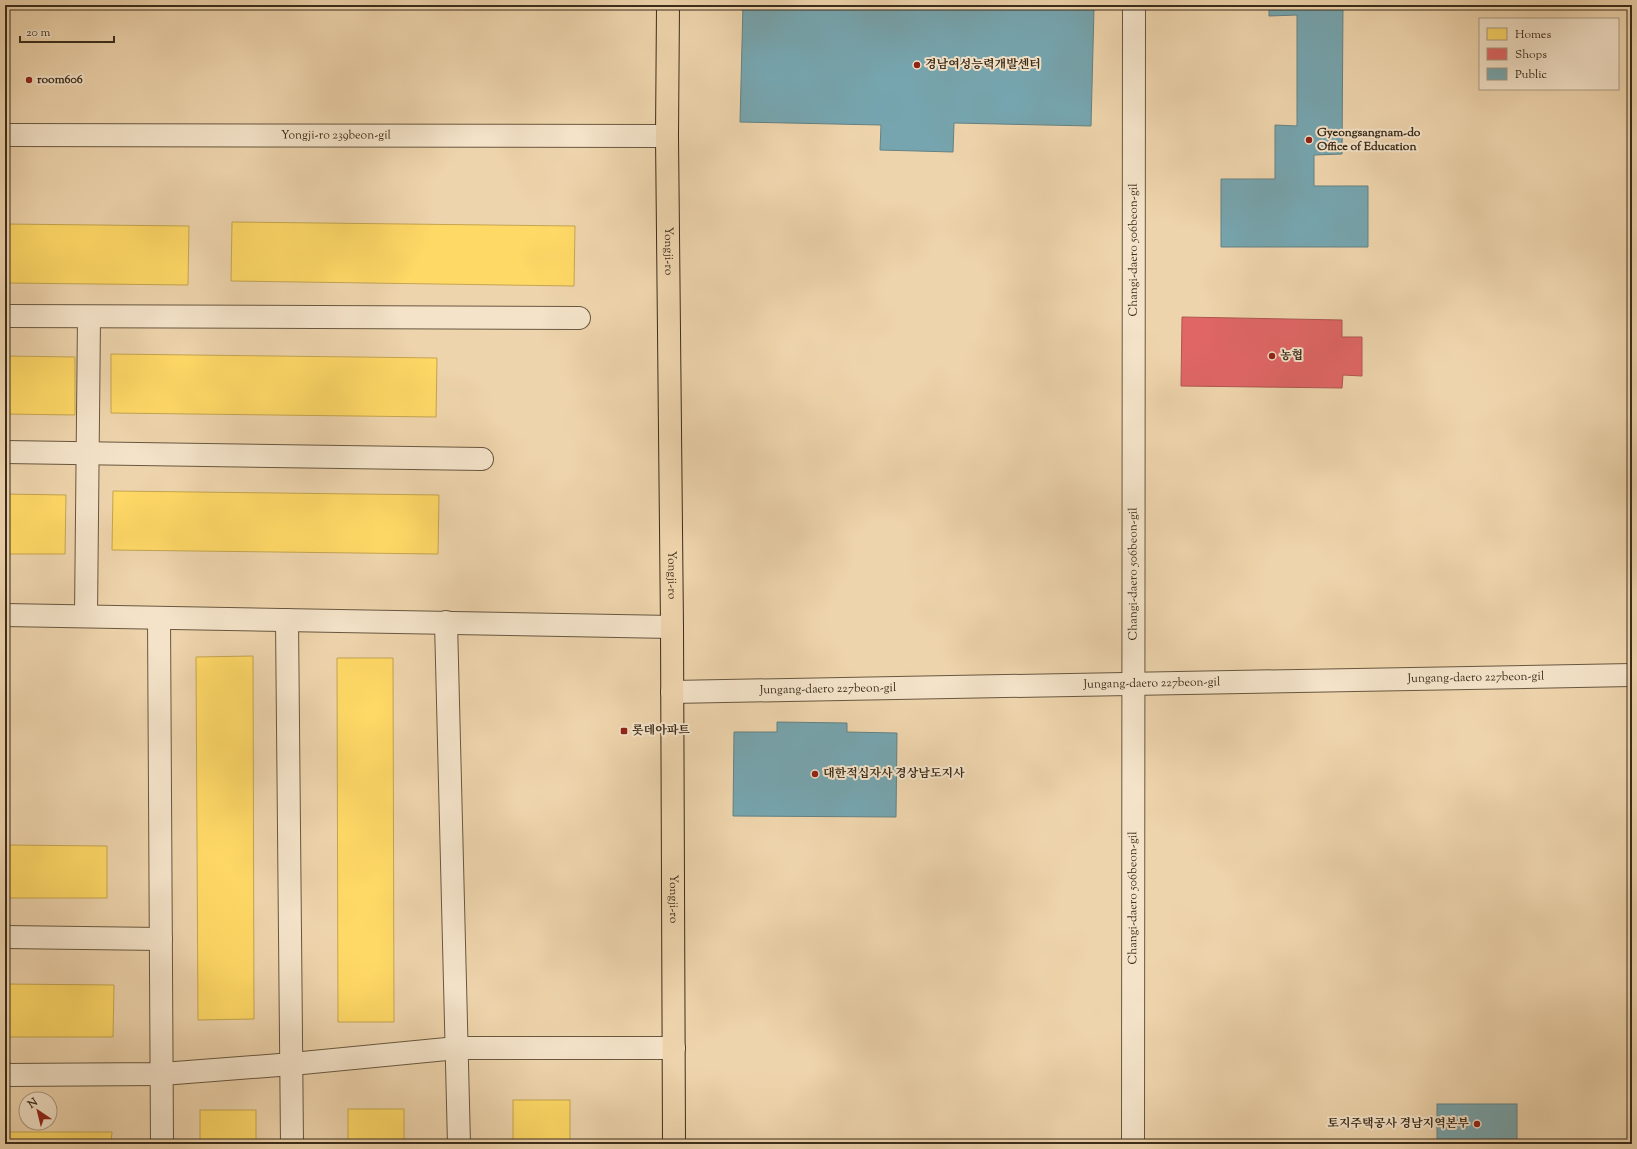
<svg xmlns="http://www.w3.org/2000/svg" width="1637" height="1149" font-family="'Sorts Mill Goudy','Noto Serif KR',serif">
	<rect width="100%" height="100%" fill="#eed4ac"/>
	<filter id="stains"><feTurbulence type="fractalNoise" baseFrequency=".005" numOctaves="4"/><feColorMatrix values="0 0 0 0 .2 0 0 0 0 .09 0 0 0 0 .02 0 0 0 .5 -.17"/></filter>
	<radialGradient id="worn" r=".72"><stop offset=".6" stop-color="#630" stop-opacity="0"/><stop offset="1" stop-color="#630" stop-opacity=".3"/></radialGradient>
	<g fill="#ffd966" stroke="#c4a550">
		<path d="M232,222L575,226L574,286L231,281Z"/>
		<path d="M5,224L189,226L188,285L5,283Z"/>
		<path d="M111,354L437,358L436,417L111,413Z"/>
		<path d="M5,356L75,357V415L5,414Z"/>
		<path d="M113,491L439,495L438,554L112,550Z"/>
		<path d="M5,494L66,495L65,554H5Z"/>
		<path d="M253,656L254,1019L198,1020L196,657Z"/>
		<path d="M337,658H393L394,1022H338Z"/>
		<path d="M5,845L107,846V898H5Z"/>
		<path d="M5,984L114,985L113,1037H5Z"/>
		<rect x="513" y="1100" width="57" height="44"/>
		<rect x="348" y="1109" width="56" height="35"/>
		<rect x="200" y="1110" width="56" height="34"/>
		<path d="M5,1132H112L111,1144H5Z"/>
	</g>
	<path fill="#e06666" stroke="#ae5550" d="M1182,317L1342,320V337H1362V376L1343,375L1342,388L1181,386Z"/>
	<g fill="#76a5af" stroke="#648183">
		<path d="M743,5H959L1094,8L1091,126L954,123L953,152L880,150L881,125L740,122Z"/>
		<path d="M1269,5H1343L1342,154L1314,155V186H1368V247H1221V179H1275V125L1297,126V15L1269,16Z"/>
		<path d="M777,722L847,723V732L897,733L896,817L733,816L734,732H777Z"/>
		<rect x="1437" y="1104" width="80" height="40"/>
	</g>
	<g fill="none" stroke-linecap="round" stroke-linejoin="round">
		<defs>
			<g id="minor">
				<path id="s1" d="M5,135L667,136"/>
				<path d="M5,316L579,318"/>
				<path d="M5,452L482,459"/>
				<path d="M5,615L672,627"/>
				<path d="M86,616L89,317"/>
				<path d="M159,618L162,1144"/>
				<path d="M287,620L292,1144"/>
				<path d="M446,622L459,1144"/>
				<path id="s2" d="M672,692L1632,675"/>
				<path d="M5,937L161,939"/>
				<path d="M5,1075L162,1074L292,1064L457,1048H674"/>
				<path id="s3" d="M1133,1144L1134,5"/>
			</g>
			<g id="major">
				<path id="s4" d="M668,5L667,136L672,627L674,1144"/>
			</g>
		</defs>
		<use href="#minor" stroke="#68573f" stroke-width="24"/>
		<use href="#major" stroke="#3b2d1b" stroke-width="24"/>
		<use href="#minor" stroke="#f4e3c9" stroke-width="22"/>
		<use href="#major" stroke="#eed4ac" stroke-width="22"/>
	</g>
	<g fill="#8f2418" stroke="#f4e3c9" stroke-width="1.5">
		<circle cx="917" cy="65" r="4"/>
		<circle cx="29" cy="80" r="4"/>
		<circle cx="1309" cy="140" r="4"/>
		<circle cx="1272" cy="356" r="4"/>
		<rect x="620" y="727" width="8" height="8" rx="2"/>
		<circle cx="815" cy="774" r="4"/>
		<circle cx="1477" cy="1124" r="4"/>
	</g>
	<g text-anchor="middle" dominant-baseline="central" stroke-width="4" stroke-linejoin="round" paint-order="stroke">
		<g font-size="12" font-weight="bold" fill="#3b2d1b" stroke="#f4e3c9" text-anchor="start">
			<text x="925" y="65">경남여성능력개발센터</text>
			<text x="37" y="80">room606</text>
			<text x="1317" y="133">Gyeongsangnam-do<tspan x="1317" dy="14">Office of Education</tspan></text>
			<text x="1280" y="356">농협</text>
			<text x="632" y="731">롯데아파트</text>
			<text x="823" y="774">대한적십자사 경상남도지사</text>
			<text x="1469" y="1124" text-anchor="end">토지주택공사 경남지역본부</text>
		</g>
		<g font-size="12" fill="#3b2d1b" stroke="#f4e3c9">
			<text stroke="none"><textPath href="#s1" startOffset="331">Yongji-ro 239beon-gil</textPath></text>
			<text stroke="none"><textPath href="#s4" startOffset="246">Yongji-ro</textPath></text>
			<text stroke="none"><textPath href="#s3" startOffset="894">Changi-daero 506beon-gil</textPath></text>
			<text stroke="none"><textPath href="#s4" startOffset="570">Yongji-ro</textPath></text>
			<text stroke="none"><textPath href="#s3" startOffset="570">Changi-daero 506beon-gil</textPath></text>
			<text stroke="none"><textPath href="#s2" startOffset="804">Jungang-daero 227beon-gil</textPath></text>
			<text stroke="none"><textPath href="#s2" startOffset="480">Jungang-daero 227beon-gil</textPath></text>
			<text stroke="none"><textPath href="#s2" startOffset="156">Jungang-daero 227beon-gil</textPath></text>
			<text stroke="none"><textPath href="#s4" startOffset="894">Yongji-ro</textPath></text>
			<text stroke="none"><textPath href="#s3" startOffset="246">Changi-daero 506beon-gil</textPath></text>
		</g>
	</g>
	<rect width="1637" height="1149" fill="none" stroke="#eed4ac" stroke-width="20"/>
	<rect x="6" y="6" width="1625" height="1137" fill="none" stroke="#3b2d1b" stroke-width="2"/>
	<rect x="10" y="10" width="1617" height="1129" fill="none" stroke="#3b2d1b"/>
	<rect x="1479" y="18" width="140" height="72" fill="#f4e3c9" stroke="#aa9a83"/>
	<rect x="1487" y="28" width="20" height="12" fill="#ffd966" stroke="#aa9a83"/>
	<text x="1515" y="38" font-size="12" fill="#3b2d1b">Homes</text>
	<rect x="1487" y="48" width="20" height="12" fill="#e06666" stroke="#aa9a83"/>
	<text x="1515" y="58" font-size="12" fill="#3b2d1b">Shops</text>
	<rect x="1487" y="68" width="20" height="12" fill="#76a5af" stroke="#aa9a83"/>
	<text x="1515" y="78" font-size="12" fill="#3b2d1b">Public</text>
	<g transform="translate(38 1111) rotate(325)"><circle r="19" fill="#f4e3c9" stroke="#aa9a83"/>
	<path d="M0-3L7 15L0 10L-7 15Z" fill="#8f2418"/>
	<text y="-6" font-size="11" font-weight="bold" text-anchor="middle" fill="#3b2d1b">N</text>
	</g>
	<path d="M20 36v6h94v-6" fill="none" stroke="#3b2d1b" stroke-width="2"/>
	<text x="26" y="36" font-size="12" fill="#3b2d1b" stroke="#f4e3c9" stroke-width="3" paint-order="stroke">20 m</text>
	<rect width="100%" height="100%" filter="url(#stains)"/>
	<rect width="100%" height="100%" fill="url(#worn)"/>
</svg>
